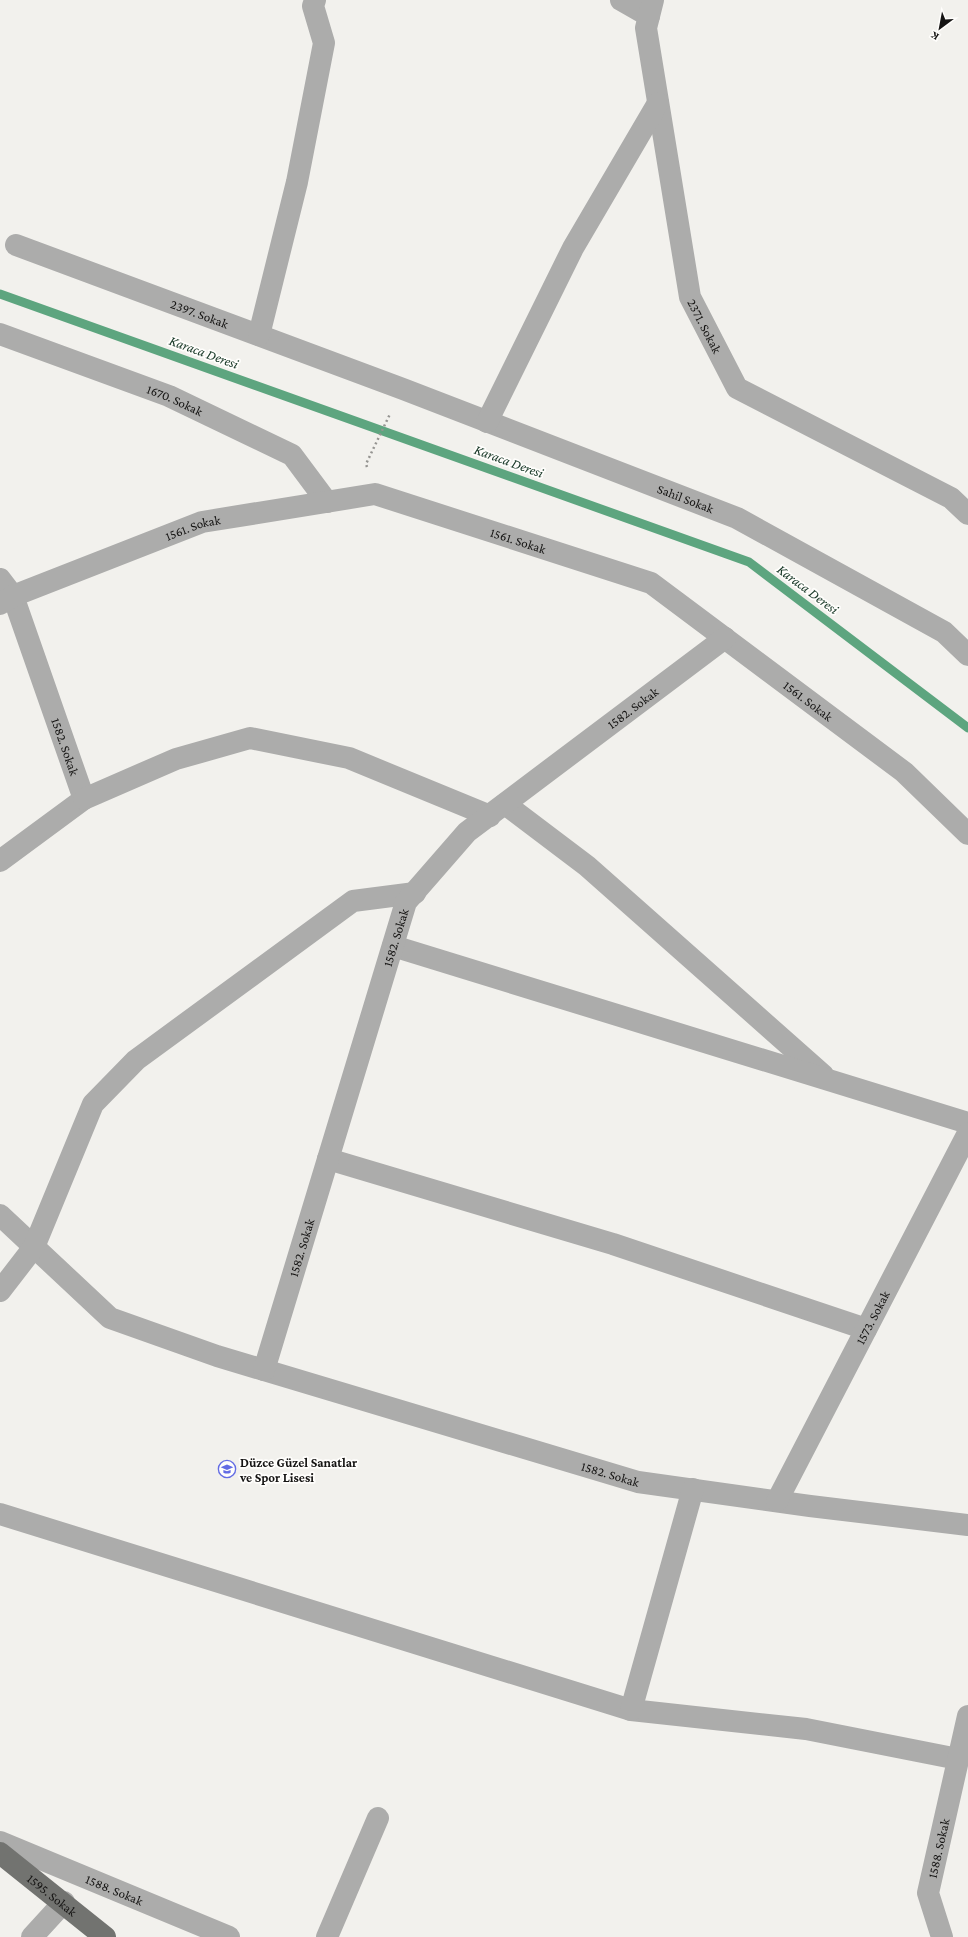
<svg xmlns="http://www.w3.org/2000/svg" width="968" height="1937" font-family="'Crimson Pro',serif">
	<rect width="100%" height="100%" fill="#f2f1ed"/>
	<g fill="none" stroke-linecap="round" stroke-linejoin="round">
		<path stroke="#5da57f" stroke-width="9" d="M0,294L749,562L968,728"/>
		<path stroke="#959491" stroke-width="2.5" stroke-dasharray="2 3" stroke-linecap="butt" d="M367,467L366,464L390,414"/>
		<g stroke="#acacab" stroke-width="22">
			<path d="M621,0L649,16"/>
			<path id="s1" d="M653,0L646,28L690,297L737,388L951,498L968,514"/>
			<path id="s2" d="M16,245L403,389L737,518L944,632L968,655"/>
			<path id="s3" d="M0,334L169,396L292,455L327,502"/>
			<path d="M259,335L297,182L324,43L313,6L315,0"/>
			<path d="M487,422L573,248L658,103"/>
			<path id="s4" d="M0,579L13,596L84,799L0,861"/>
			<path id="s5" d="M0,604L13,596L202,522L375,494L651,583L904,772L968,834"/>
			<path d="M84,799L176,759L250,738L349,758L490,816"/>
			<path d="M505,804L587,866L823,1075"/>
			<path d="M393,946L968,1123"/>
			<path d="M328,1159L613,1244L866,1329"/>
			<path id="s6" d="M0,1215L110,1318L217,1356L638,1482L810,1506L968,1525"/>
			<path d="M0,1291L34,1247L93,1104L136,1060L353,901L415,893"/>
			<path id="s7" d="M264,1370L406,902L467,832L725,638"/>
			<path id="s8" d="M777,1501L968,1133"/>
			<path d="M0,1514L631,1710L806,1729L958,1759"/>
			<path d="M631,1710L693,1489"/>
			<path id="s9" d="M0,1842L229,1937"/>
			<path d="M32,1937L64,1902"/>
			<path d="M327,1937L378,1818"/>
			<path id="s10" d="M942,1937L928,1893L968,1716"/>
		</g>
		<path stroke="#727370" stroke-width="22" id="s11" d="M0,1853L105,1937"/>
	</g>
	<defs>
		<symbol id="school-ring" viewBox="-11 -11 22 22"><circle r="9.5" fill="#fffefc" stroke="#636ce4" stroke-width="1.5"/><path d="M0-5L7-2L0 1L-7-2ZM-4 1L0 2.5L4 1V4Q0 6-4 4Z" fill="#636ce4"/></symbol>
	</defs>
	<g fill-rule="evenodd">
		<use href="#school-ring" x="217" y="1459" width="20" height="20"/>
	</g>
	<g text-anchor="middle" dominant-baseline="central" stroke-width="3.5" stroke-linejoin="round" paint-order="stroke">
		<g font-size="13" fill="#151413" stroke="#fffefc">
			<text stroke="none"><textPath href="#s2" startOffset="196">2397. Sokak</textPath></text>
			<text stroke="none"><textPath href="#s1" startOffset="334">2371. Sokak</textPath></text>
			<text stroke="none"><textPath href="#s3" startOffset="187">1670. Sokak</textPath></text>
			<text stroke="none"><textPath href="#s2" startOffset="716">Sahil Sokak</textPath></text>
			<text stroke="none"><textPath href="#s5" startOffset="208">1561. Sokak</textPath></text>
			<text stroke="none"><textPath href="#s5" startOffset="544">1561. Sokak</textPath></text>
			<text stroke="none"><textPath href="#s5" startOffset="880">1561. Sokak</textPath></text>
			<text stroke="none"><textPath href="#s7" startOffset="789">1582. Sokak</textPath></text>
			<text stroke="none"><textPath href="#s4" startOffset="181">1582. Sokak</textPath></text>
			<text stroke="none"><textPath href="#s7" startOffset="452">1582. Sokak</textPath></text>
			<text stroke="none"><textPath href="#s7" startOffset="128">1582. Sokak</textPath></text>
			<text stroke="none"><textPath href="#s8" startOffset="207">1573. Sokak</textPath></text>
			<text stroke="none"><textPath href="#s6" startOffset="675">1582. Sokak</textPath></text>
			<text stroke="none"><textPath href="#s10" startOffset="92">1588. Sokak</textPath></text>
			<text stroke="none"><textPath href="#s9" startOffset="124">1588. Sokak</textPath></text>
			<text stroke="none"><textPath href="#s11" startOffset="67">1595. Sokak</textPath></text>
		</g>
		<g font-size="13" font-weight="bold" fill="#151413" stroke="#fffefc" text-anchor="start">
			<text x="240" y="1462">Düzce Güzel Sanatlar<tspan x="240" dy="15">ve Spor Lisesi</tspan></text>
		</g>
		<g font-size="14" font-style="italic" fill="#183827" stroke="#fffefc">
			<text transform="translate(204 352) rotate(20)">Karaca Deresi</text>
			<text transform="translate(509 461) rotate(20)">Karaca Deresi</text>
			<text transform="translate(808 589) rotate(37)">Karaca Deresi</text>
		</g>
	</g>
	<g transform="translate(940 28) rotate(212)" stroke="#fffefc" stroke-width="3" paint-order="stroke">
	<path d="M0-3L7 15L0 10L-7 15Z" fill="#151413"/>
	<text y="-6" font-size="11" font-weight="bold" text-anchor="middle" fill="#151413">K</text>
	</g>
</svg>
